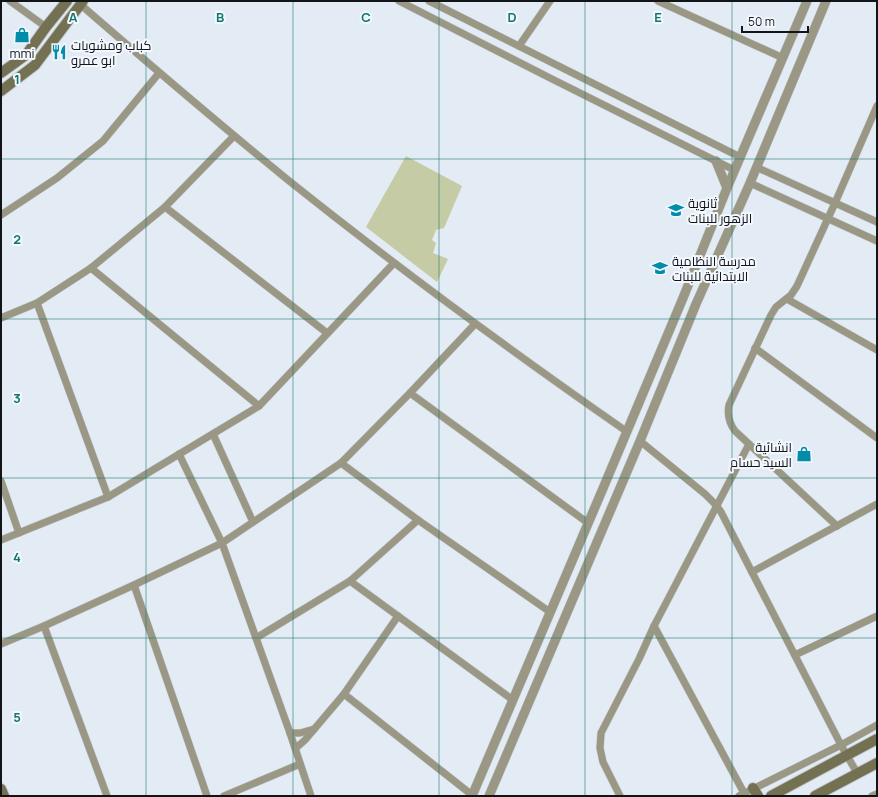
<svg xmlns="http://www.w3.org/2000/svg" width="878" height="797" font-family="Manrope,Cairo,sans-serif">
	<rect width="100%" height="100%" fill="#e3ebf4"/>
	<path fill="#c5cba5" d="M406,156L462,186L444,228L436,230L432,240L436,243L433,253L448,259L437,282L366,227Z"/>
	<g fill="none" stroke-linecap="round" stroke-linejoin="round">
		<defs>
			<g id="minor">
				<path d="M10,1L46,27"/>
				<path d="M399,1L552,79L734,170"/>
				<path d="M429,1L740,157"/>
				<path d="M658,1L783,58"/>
				<path d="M81,5C149,64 218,123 288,180C398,268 511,351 626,431"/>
				<path d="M519,46L550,1"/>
				<path d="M756,167L877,222"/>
				<path d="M750,183L877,241"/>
				<path d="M165,207L327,333"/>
				<path d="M1,215L57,178L103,141L159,73"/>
				<path d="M91,268L259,406"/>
				<path d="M787,299L877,350"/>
				<path d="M37,303L108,497"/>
				<path d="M1,318L37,303L91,268L165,207L234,136"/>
				<path d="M755,348L877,438"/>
				<path d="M410,393L588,523"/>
				<path d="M213,434L253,522"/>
				<path d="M640,441L705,494L716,505L721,512L841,745L857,773"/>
				<path d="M179,454L222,543L290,733L311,796"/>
				<path d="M341,463L418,520L550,612"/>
				<path d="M1,481L19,533"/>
				<path d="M837,526L735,431C729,423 727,415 729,405L771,315L776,307L791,295L797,286L835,203L877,106"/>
				<path d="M1,540L108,497L259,406L394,263"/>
				<path d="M752,572L877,504"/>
				<path d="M350,581L513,700"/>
				<path d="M134,585L207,796"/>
				<path d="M44,626L107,796"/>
				<path d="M654,626L744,793"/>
				<path d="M256,638L350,581L418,520"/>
				<path d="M1,644L44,626L134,585L222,543L341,463L410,393L475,324"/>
				<path d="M795,655L877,616"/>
				<path d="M344,694L472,795"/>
				<path d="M290,733H300L314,729"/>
				<path d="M296,748L305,740L344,694L398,616"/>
				<path d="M224,796L300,764"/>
				<path d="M620,796L603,762L600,748L601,733L639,659L654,626L749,444"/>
				<path d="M739,796L841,745L877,725"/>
				<path d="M872,796L877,794"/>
			</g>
			<g id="tertiary">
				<path d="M716,161L727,188"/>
				<path d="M472,796L604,486L683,298L727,188L807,1"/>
				<path d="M489,796L640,441L696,304L750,183L826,1"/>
			</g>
			<g id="secondary">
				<path d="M1,73L26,55L46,27L67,1"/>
				<path d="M1,91L35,65L83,1"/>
				<path d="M753,788L758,796"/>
				<path d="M1,789L4,796"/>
				<path d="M771,796L877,739"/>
				<path d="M815,796L877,763"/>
			</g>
		</defs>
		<use href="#minor" stroke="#c2c9d1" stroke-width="8"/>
		<use href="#tertiary" stroke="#c2c9d1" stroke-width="10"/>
		<use href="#secondary" stroke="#c2c9d1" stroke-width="12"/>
		<use href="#minor" stroke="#9a9884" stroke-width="7"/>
		<use href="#tertiary" stroke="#9a9884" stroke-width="9"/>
		<use href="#secondary" stroke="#747153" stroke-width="10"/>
	</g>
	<path fill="none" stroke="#0f766e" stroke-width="1" stroke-opacity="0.55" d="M146,1V796M293,1V796M439,1V796M585,1V796M732,1V796M1,159H877M1,319H877M1,478H877M1,638H877"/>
	<defs>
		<symbol id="shop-bare" viewBox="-9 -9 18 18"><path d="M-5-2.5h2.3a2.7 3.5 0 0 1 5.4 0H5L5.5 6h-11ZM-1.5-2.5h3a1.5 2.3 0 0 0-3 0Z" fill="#018caa" stroke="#f3f8fe" stroke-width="2.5" paint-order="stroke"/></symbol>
		<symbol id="restaurant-bare" viewBox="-9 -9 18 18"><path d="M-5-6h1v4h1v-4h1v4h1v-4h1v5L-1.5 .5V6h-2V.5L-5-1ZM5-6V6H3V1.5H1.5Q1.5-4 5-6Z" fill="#018caa" stroke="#f3f8fe" stroke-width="2.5" paint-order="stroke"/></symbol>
		<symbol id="school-bare" viewBox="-9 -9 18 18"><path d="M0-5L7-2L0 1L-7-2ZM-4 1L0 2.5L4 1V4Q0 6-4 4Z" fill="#018caa" stroke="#f3f8fe" stroke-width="2.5" paint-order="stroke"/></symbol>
	</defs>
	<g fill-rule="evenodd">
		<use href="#shop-bare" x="11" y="24" width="22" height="22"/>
		<use href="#restaurant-bare" x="48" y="41" width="22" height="22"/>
		<use href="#school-bare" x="665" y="199" width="22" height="22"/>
		<use href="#school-bare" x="649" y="257" width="22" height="22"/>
		<use href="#shop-bare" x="793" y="443" width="22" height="22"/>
	</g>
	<g text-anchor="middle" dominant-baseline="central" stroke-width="4" stroke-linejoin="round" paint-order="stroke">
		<g font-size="13" fill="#121518" stroke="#f3f8fe" text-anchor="start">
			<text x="71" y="45">كباب ومشويات<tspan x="71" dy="15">ابو عمرو</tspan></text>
			<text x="22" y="53" text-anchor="middle">mmi</text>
			<text x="688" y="203">ثانوية<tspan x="688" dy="15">الزهور للبنات</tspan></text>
			<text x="672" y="261">مدرسة النظامية<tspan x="672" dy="15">الابتدائية للبنات</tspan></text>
			<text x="792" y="447" text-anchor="end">انشائية<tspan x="792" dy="15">السيد حسام</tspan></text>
		</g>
	</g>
	<g font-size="13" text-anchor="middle" font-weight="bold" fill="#0f766e" stroke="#f3f8fe" stroke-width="4" stroke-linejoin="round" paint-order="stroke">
		<text x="73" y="22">A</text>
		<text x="220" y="22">B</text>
		<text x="366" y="22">C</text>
		<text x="512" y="22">D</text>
		<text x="658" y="22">E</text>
		<text x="17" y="84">1</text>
		<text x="17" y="244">2</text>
		<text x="17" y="403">3</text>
		<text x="17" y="562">4</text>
		<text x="17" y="722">5</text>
	</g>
	<rect width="878" height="797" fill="none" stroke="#121518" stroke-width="4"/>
	<path d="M742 26v6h66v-6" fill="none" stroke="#121518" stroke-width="2"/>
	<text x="748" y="26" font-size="12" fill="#121518" stroke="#f3f8fe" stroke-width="3" paint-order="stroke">50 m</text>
</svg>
